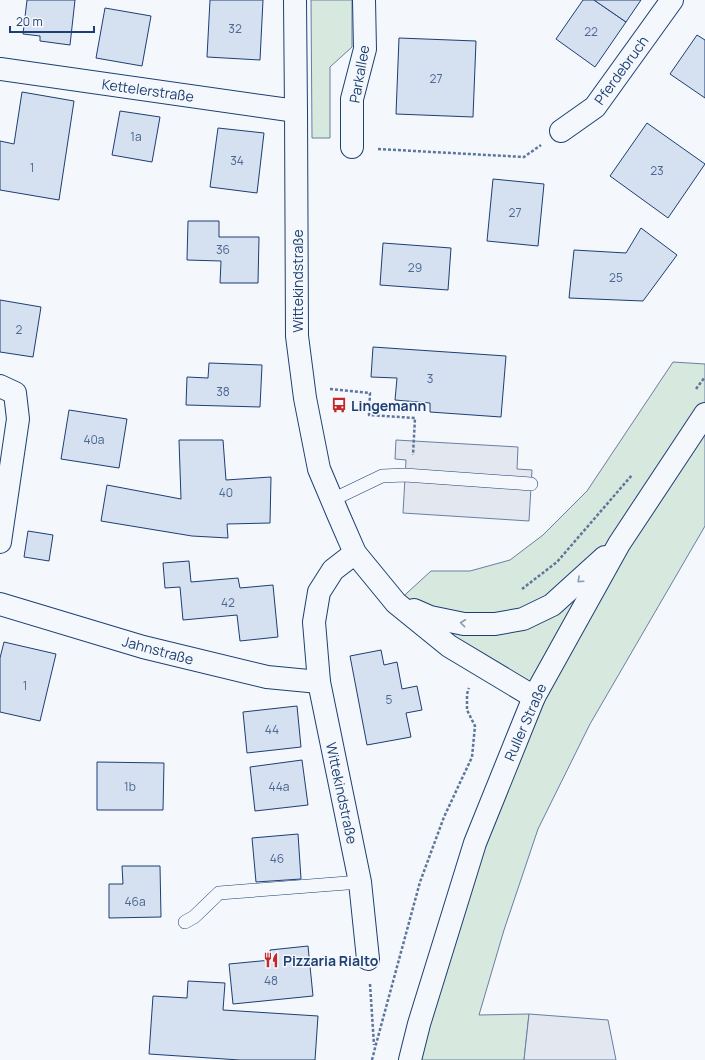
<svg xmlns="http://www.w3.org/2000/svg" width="705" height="1060" font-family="Manrope,sans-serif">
	<rect width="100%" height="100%" fill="#f4f7fb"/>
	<g fill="#d7e8df" stroke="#687fa3">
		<path d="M311,0H352V47L330,67V138H312Z"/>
		<path d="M673,362L705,364V526L590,724L538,829L504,930L479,1015L529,1014L524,1060H410L534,697L396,603L431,571H470L510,560L543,535L587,491Z"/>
	</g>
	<g fill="#e3e8f0" stroke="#687fa3">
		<path d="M396,440L518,447L517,469L532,470L529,521L403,513L406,460L395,459Z"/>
		<path d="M529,1014L608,1020L616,1060H524Z"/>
	</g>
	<g fill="#d5e0f0" stroke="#1d3f73">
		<path d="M27,0H75L70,45L40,41V36L23,34Z"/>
		<path d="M210,0H263L260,60L207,57Z"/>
		<path d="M583,0H594L626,22L595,67L556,39Z"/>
		<path d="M594,0H641L626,22Z"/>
		<path d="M105,8L151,16L142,66L96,58Z"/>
		<path d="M697,35L705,40V98L670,74Z"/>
		<path d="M399,38L476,41L473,117L396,114Z"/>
		<path d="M22,92L74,101L59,200L0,190V141L14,144Z"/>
		<path d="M120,111L160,117L152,162L112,155Z"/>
		<path d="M647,123L705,164L668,218L610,176Z"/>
		<path d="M218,128L264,133L257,193L210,187Z"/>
		<path d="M493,179L544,184L538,246L487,241Z"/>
		<path d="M188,221H219V237H259L258,283H220L221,261L187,260Z"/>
		<path d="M641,228L677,255L643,301L569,298L574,250L626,253Z"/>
		<path d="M383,243L451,248L448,290L380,285Z"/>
		<path d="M0,300L41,307L33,357L0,352Z"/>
		<path d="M373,347L506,356L501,417L430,412V403L395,400L397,378L371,377Z"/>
		<path d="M209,363L262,365L260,407L186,405L187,377L208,378Z"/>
		<path d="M69,410L127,419L119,468L61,459Z"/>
		<path d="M179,440H223L226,480L271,477L270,523L227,524L228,538L192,536L101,521L107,485L181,499Z"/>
		<path d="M28,531L53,535L49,561L24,557Z"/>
		<path d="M189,561L191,582L238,578L240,588L273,585L278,637L240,641L237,615L183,620L180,587L165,588L163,563Z"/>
		<path d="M4,642L56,654L40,721L0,712V658Z"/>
		<path d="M381,650L384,665L397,662L402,689L417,686L422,710L406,713L411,737L367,745L350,656Z"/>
		<path d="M297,706L301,747L247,753L243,712Z"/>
		<path d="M302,760L308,805L255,811L250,767Z"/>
		<path d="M97,762L164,763L163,810H97Z"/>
		<path d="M298,834L301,879L256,882L252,838Z"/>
		<path d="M122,866H160L161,917L109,918V884H123Z"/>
		<path d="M308,946L313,996L233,1004L229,964L271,960L270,950Z"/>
		<path d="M188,981L225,983L223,1010L318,1016L315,1060H240L149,1054L153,996L187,998Z"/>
	</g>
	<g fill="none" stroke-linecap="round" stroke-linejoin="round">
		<defs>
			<g id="lane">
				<path d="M332,500L382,476L405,475L531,484"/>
				<path d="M185,922L194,917L219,893L360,882"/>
			</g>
			<g id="street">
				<path d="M0,69L296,111"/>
				<path d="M561,131L595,107L672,0"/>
				<path d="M352,147V99L365,49L364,0"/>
				<path d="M0,386L15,393L18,419L0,542"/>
				<path d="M355,553L333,570L319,592L314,622L319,682L360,882L368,959"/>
				<path d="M0,604L143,647L267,677L319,682"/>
			</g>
			<g id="secondary">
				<path d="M295,0L296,111L297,336L305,398L319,469L338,514L355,553L396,603L449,646L534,697"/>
				<path d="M414,610L430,617L464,624H495L523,619L552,605L605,557"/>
				<path d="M410,1060L419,1024L475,843L534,697L619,544L705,414"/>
			</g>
		</defs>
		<use href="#lane" stroke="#1d3f73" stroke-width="14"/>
		<use href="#street" stroke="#1d3f73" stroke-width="24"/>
		<use href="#secondary" stroke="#1d3f73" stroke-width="24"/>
		<g stroke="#5e769c" stroke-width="2.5" stroke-dasharray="3 2" stroke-linecap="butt">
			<path d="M378,149L524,157L541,145"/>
			<path d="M330,389L370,393L369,415L415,418L413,455"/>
			<path d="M696,389L705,377"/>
			<path d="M522,589L557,562L632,475"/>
			<path d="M370,984L374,1045"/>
			<path d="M372,1060L375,1048L420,882L444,817L472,757L475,726L467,710V694L469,688"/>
		</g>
		<use href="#lane" stroke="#f4f7fb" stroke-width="13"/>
		<use href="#street" stroke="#f4f7fb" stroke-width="22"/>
		<use href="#secondary" stroke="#f4f7fb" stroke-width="22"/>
	</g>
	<defs><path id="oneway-chevron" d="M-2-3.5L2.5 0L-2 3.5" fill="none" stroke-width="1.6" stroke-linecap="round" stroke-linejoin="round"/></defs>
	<g stroke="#889bb7">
		<use href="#oneway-chevron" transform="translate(580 580) rotate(138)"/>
		<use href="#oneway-chevron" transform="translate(463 623) rotate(-174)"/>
	</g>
	<defs>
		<symbol id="bus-bare" viewBox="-9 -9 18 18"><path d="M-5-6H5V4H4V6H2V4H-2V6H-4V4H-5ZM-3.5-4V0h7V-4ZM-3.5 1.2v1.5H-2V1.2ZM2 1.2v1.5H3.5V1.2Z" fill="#c62828" stroke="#f4f7fb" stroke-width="2.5" paint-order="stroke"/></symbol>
		<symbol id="restaurant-bare" viewBox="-9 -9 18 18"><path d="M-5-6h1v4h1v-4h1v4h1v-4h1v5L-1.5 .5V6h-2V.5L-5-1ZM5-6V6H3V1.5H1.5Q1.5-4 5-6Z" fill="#c62828" stroke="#f4f7fb" stroke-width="2.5" paint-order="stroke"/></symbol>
	</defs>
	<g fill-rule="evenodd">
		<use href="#bus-bare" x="328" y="394" width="22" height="22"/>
		<use href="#restaurant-bare" x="260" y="949" width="22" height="22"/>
	</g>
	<g text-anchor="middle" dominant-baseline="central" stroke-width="3" stroke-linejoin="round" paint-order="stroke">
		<g font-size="12" fill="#4b6792">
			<text x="235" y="28">32</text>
			<text x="591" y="31">22</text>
			<text x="436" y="78">27</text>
			<text x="136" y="136">1a</text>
			<text x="237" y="160">34</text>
			<text x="32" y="167">1</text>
			<text x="657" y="170">23</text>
			<text x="515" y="212">27</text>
			<text x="223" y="249">36</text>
			<text x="415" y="267">29</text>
			<text x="616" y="277">25</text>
			<text x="19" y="329">2</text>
			<text x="430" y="378">3</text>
			<text x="223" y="391">38</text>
			<text x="94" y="439">40a</text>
			<text x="226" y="492">40</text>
			<text x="228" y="602">42</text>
			<text x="25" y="685">1</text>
			<text x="389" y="699">5</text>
			<text x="272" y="729">44</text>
			<text x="130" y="786">1b</text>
			<text x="279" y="786">44a</text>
			<text x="277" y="858">46</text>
			<text x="135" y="901">46a</text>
			<text x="271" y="980">48</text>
		</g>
		<g font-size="14" fill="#1d3f73" stroke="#f4f7fb">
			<text transform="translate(621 70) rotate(-54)">Pferdebruch</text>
			<text transform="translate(359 74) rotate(-80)">Parkallee</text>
			<text transform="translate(148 90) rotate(8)">Kettelerstraße</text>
			<text transform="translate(297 281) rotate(-90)">Wittekindstraße</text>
			<text transform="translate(158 650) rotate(15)">Jahnstraße</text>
			<text transform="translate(525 722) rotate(-66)">Ruller Straße</text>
			<text transform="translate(342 793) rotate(78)">Wittekindstraße</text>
		</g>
		<g font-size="14" font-weight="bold" fill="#1d3f73" stroke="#f4f7fb" text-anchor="start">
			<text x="351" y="405">Lingemann</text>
			<text x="283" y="960">Pizzaria Rialto</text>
		</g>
	</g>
	<path d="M10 26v6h84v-6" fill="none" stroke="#1d3f73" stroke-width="2"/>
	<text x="16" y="26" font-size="12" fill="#1d3f73" stroke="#f4f7fb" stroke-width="3" paint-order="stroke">20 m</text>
</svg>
